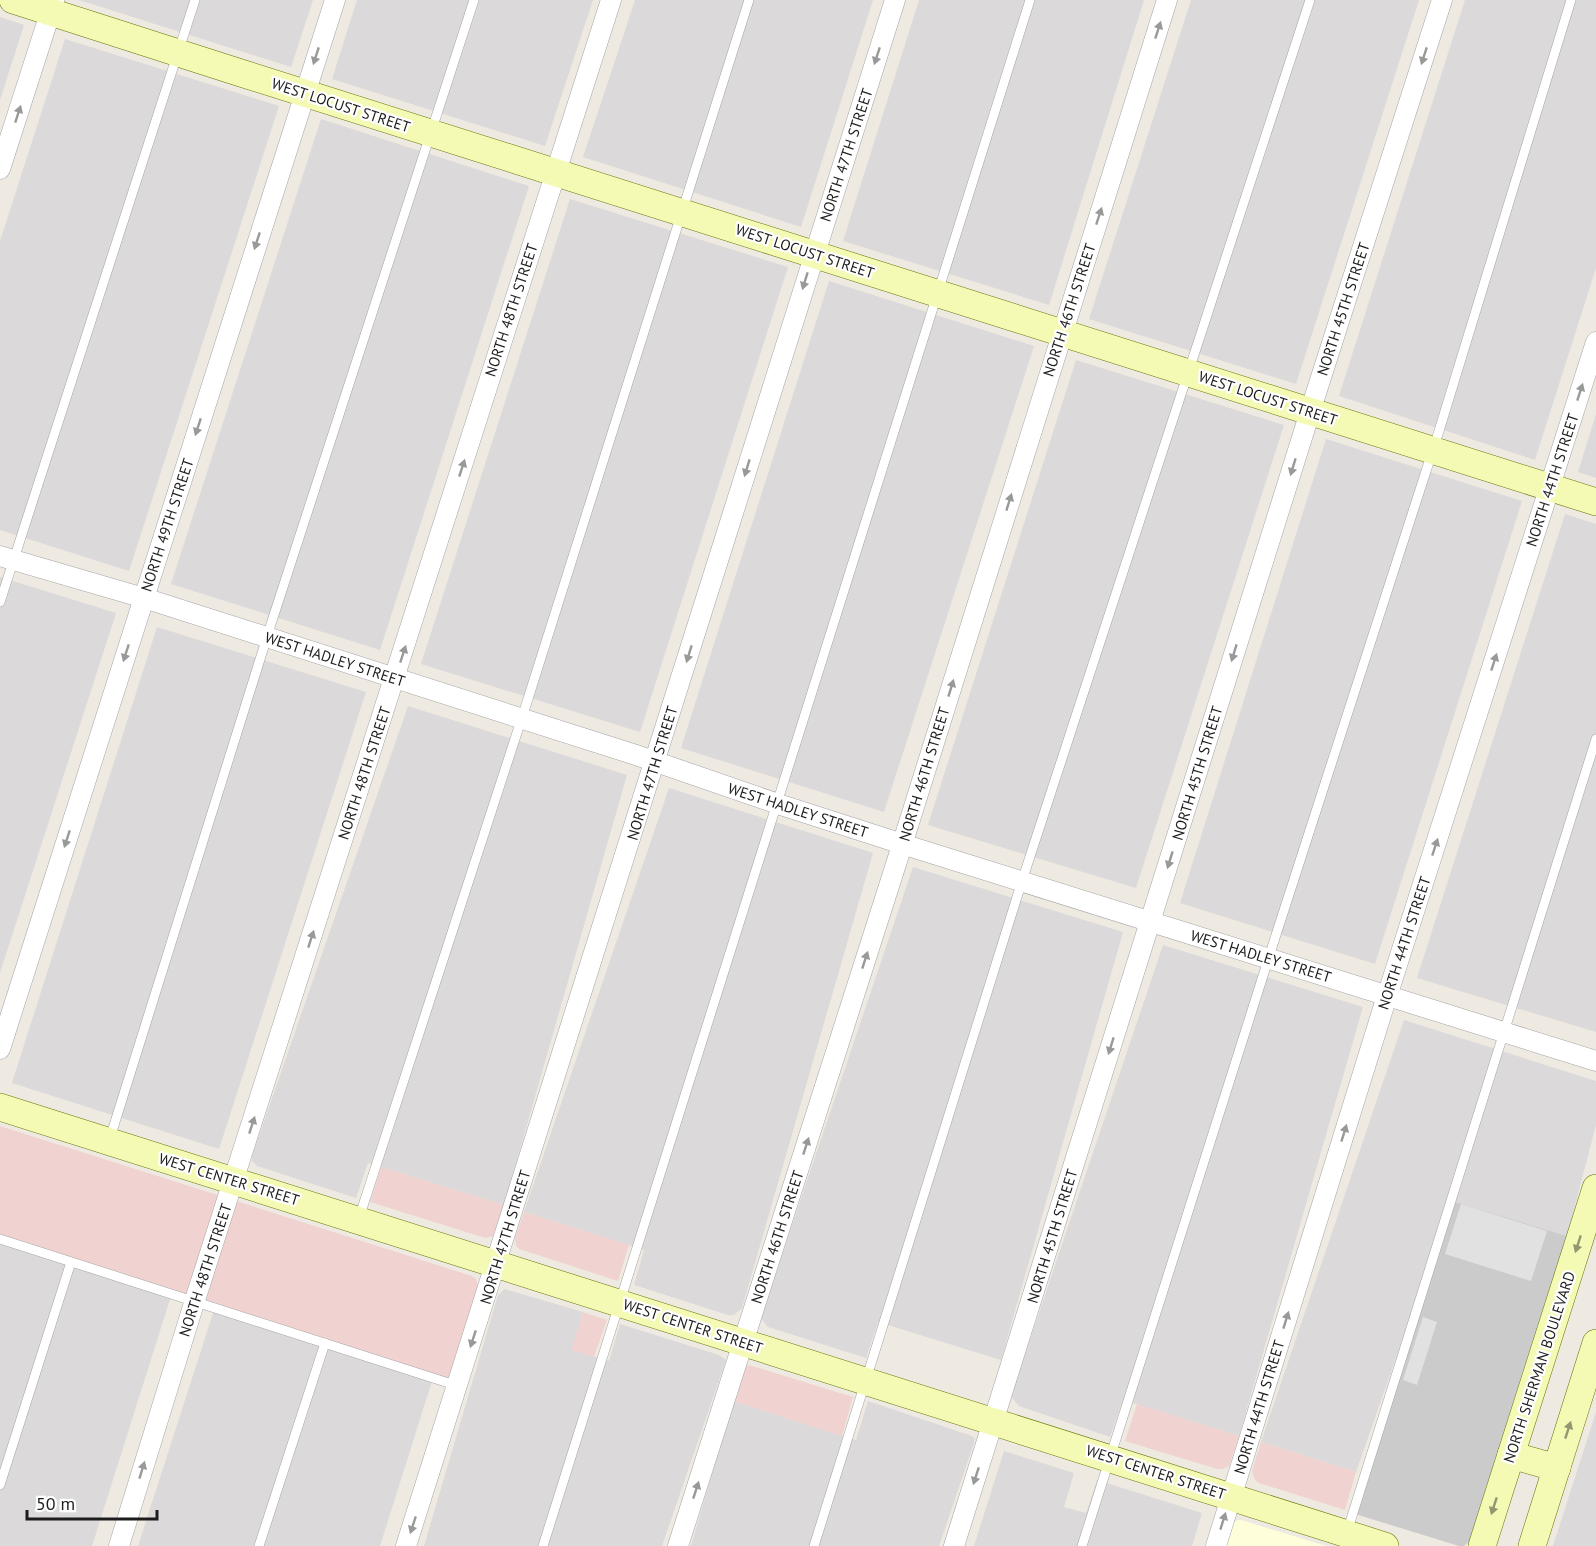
<svg xmlns="http://www.w3.org/2000/svg" width="1596" height="1546" font-family="'PT Sans',sans-serif">
	<rect width="100%" height="100%" fill="#eeeae2"/>
	<g fill="#dbd9d9">
		<path d="M79,0H313L291,67Z"/>
		<path d="M357,0H593L545,146L332,79Z"/>
		<path d="M635,0H873L801,227L583,157Z"/>
		<path d="M919,0H1144L1049,305L843,241Z"/>
		<path d="M1191,0H1419L1296,384L1089,319Z"/>
		<path d="M1465,0H1596V268L1535,460L1339,396Z"/>
		<path d="M0,17L24,25L0,100Z"/>
		<path d="M65,39L279,106L129,571L0,530V241Z"/>
		<path d="M321,119L529,186L380,650L171,584Z"/>
		<path d="M570,199L788,267L640,732L421,664Z"/>
		<path d="M829,281L1034,346L884,812L681,748Z"/>
		<path d="M1076,360L1284,425L1136,888L928,825Z"/>
		<path d="M1596,414V478L1578,472Z"/>
		<path d="M1326,439L1522,501L1375,964L1180,903Z"/>
		<path d="M1565,514L1596,524V1032L1417,978Z"/>
		<path d="M0,577L116,613L0,973Z"/>
		<path d="M157,627L366,692L219,1149L12,1083Z"/>
		<path d="M408,706L627,775L504,1205L368,1163L356,1198L257,1166L252,1161V1156Z"/>
		<path d="M669,788L873,853L742,1308L734,1315H728L634,1285L644,1250L524,1212Z"/>
		<path d="M913,867L1123,932L1001,1360L878,1322L866,1358L768,1327L762,1320V1314Z"/>
		<path d="M1163,945L1363,1007L1239,1436L1123,1400L1110,1437L1019,1406L1012,1398V1393Z"/>
		<path d="M1404,1020L1596,1081V1125L1567,1236L1451,1201L1356,1472L1261,1442Z"/>
		<path d="M0,1239L172,1293L92,1546H0Z"/>
		<path d="M505,1289L583,1312L572,1350L609,1361L620,1324L719,1355L726,1360L662,1546H424L498,1295Z"/>
		<path d="M215,1307L433,1378L380,1546H138Z"/>
		<path d="M733,1401L856,1440L868,1401L972,1436L975,1439L974,1443L939,1546H691Z"/>
		<path d="M1596,1412V1546H1553Z"/>
		<path d="M1004,1451L1074,1473L1064,1507L1086,1513L1097,1480L1202,1513L1192,1546H974Z"/>
	</g>
	<g fill="#f0d3d1">
		<path d="M0,1126L472,1276L476,1279L478,1287L450,1379L0,1234Z"/>
		<path d="M381,1167L504,1205L493,1236L485,1238L370,1202Z"/>
		<path d="M524,1212L629,1245L618,1281L519,1249L516,1246L515,1238Z"/>
		<path d="M583,1312L607,1320L594,1357L571,1350Z"/>
		<path d="M749,1365L853,1397L842,1436L733,1401L744,1368Z"/>
		<path d="M1137,1404L1239,1436L1229,1466L1223,1469H1217L1125,1441Z"/>
		<path d="M1261,1442L1356,1472L1345,1510L1259,1483L1255,1480L1252,1471Z"/>
	</g>
	<path fill="#feffda" d="M1238,1520H1241L1326,1546H1224L1233,1523Z"/>
	<path fill="#cbcbcb" d="M1455,1202L1567,1236L1471,1540L1464,1546H1459L1355,1514Z"/>
	<g fill="#e1e1e1">
		<path d="M1461,1204L1547,1231L1531,1281L1445,1254Z"/>
		<path d="M1423,1317L1437,1322L1417,1385L1403,1380Z"/>
	</g>
	<g fill="none" stroke-linecap="round" stroke-linejoin="round">
		<defs>
			<g id="lane">
				<path d="M0,602L195,0"/>
				<path d="M110,1138L272,621L474,0"/>
				<path d="M359,1218L527,702L749,0"/>
				<path d="M0,1239L458,1386"/>
				<path d="M0,1485L71,1262"/>
				<path d="M1347,1532L1596,739"/>
				<path d="M259,1546L325,1343"/>
				<path d="M543,1546L1030,0"/>
				<path d="M814,1546L1022,881L1310,0"/>
				<path d="M1082,1546L1275,938L1439,431L1571,0"/>
			</g>
			<g id="street">
				<path d="M0,169L54,1"/>
				<path d="M0,556L144,598L636,755L778,804L918,849L1596,1061"/>
				<path d="M0,1049L335,0"/>
				<path d="M119,1546L195,1300L611,0"/>
				<path d="M406,1546C572,1032 731,515 895,0"/>
				<path d="M678,1546L897,861L1167,0"/>
				<path d="M954,1546L1316,393L1442,0"/>
				<path d="M1216,1546L1382,1012L1596,342"/>
			</g>
			<g id="secondary">
				<path d="M13,0C540,170 1070,331 1596,502"/>
				<path d="M0,1107L1385,1546"/>
				<path d="M1511,1455L1557,1468"/>
				<path d="M1482,1546L1596,1188"/>
				<path d="M1532,1546L1596,1343"/>
			</g>
		</defs>
		<use href="#lane" stroke="#a4a4a4" stroke-width="10"/>
		<use href="#street" stroke="#a4a4a4" stroke-width="21"/>
		<use href="#secondary" stroke="#647403" stroke-width="28"/>
		<use href="#lane" stroke="#fff" stroke-width="9"/>
		<use href="#street" stroke="#fff" stroke-width="20"/>
		<use href="#secondary" stroke="#f4fab4" stroke-width="27"/>
	</g>
	<defs><path id="oneway-solid" d="M-6-.8H1V-3.2L6.5 0L1 3.2V.8H-6Z" transform="scale(1.5)"/></defs>
	<g fill="#999">
		<use href="#oneway-solid" transform="translate(1158 30) rotate(-72)"/>
		<use href="#oneway-solid" transform="translate(316 56) rotate(108)"/>
		<use href="#oneway-solid" transform="translate(877 56) rotate(108)"/>
		<use href="#oneway-solid" transform="translate(1424 56) rotate(108)"/>
		<use href="#oneway-solid" transform="translate(18 114) rotate(-72)"/>
		<use href="#oneway-solid" transform="translate(1099 216) rotate(-72)"/>
		<use href="#oneway-solid" transform="translate(257 241) rotate(108)"/>
		<use href="#oneway-solid" transform="translate(805 281) rotate(107)"/>
		<use href="#oneway-solid" transform="translate(1580 392) rotate(-72)"/>
		<use href="#oneway-solid" transform="translate(198 427) rotate(108)"/>
		<use href="#oneway-solid" transform="translate(1293 467) rotate(107)"/>
		<use href="#oneway-solid" transform="translate(462 468) rotate(-72)"/>
		<use href="#oneway-solid" transform="translate(747 468) rotate(107)"/>
		<use href="#oneway-solid" transform="translate(1009 502) rotate(-73)"/>
		<use href="#oneway-solid" transform="translate(126 653) rotate(108)"/>
		<use href="#oneway-solid" transform="translate(1234 653) rotate(107)"/>
		<use href="#oneway-solid" transform="translate(403 654) rotate(-72)"/>
		<use href="#oneway-solid" transform="translate(689 654) rotate(107)"/>
		<use href="#oneway-solid" transform="translate(1494 662) rotate(-72)"/>
		<use href="#oneway-solid" transform="translate(951 688) rotate(-73)"/>
		<use href="#oneway-solid" transform="translate(67 839) rotate(108)"/>
		<use href="#oneway-solid" transform="translate(1435 847) rotate(-72)"/>
		<use href="#oneway-solid" transform="translate(1170 860) rotate(107)"/>
		<use href="#oneway-solid" transform="translate(311 939) rotate(-72)"/>
		<use href="#oneway-solid" transform="translate(865 960) rotate(-72)"/>
		<use href="#oneway-solid" transform="translate(1111 1046) rotate(107)"/>
		<use href="#oneway-solid" transform="translate(252 1125) rotate(-72)"/>
		<use href="#oneway-solid" transform="translate(1344 1133) rotate(-73)"/>
		<use href="#oneway-solid" transform="translate(806 1146) rotate(-72)"/>
		<use href="#oneway-solid" transform="translate(1286 1320) rotate(-73)"/>
		<use href="#oneway-solid" transform="translate(473 1339) rotate(108)"/>
		<use href="#oneway-solid" transform="translate(142 1470) rotate(-73)"/>
		<use href="#oneway-solid" transform="translate(976 1476) rotate(108)"/>
		<use href="#oneway-solid" transform="translate(696 1490) rotate(-72)"/>
		<use href="#oneway-solid" transform="translate(1223 1521) rotate(-73)"/>
		<use href="#oneway-solid" transform="translate(413 1525) rotate(108)"/>
	</g>
	<g fill="#939770">
		<use href="#oneway-solid" transform="translate(1578 1244) rotate(108)"/>
		<use href="#oneway-solid" transform="translate(1568 1430) rotate(-72)"/>
		<use href="#oneway-solid" transform="translate(1494 1506) rotate(108)"/>
	</g>
	<g text-anchor="middle" dominant-baseline="central" stroke-width="4.5" stroke-linejoin="round" paint-order="stroke">
		<g font-size="15" fill="#1d1d1d" stroke="#fff">
			<text transform="translate(341 105) rotate(18)">WEST LOCUST STREET</text>
			<text transform="translate(846 155) rotate(-72)">NORTH 47TH STREET</text>
			<text transform="translate(805 251) rotate(18)">WEST LOCUST STREET</text>
			<text transform="translate(1343 309) rotate(-72)">NORTH 45TH STREET</text>
			<text transform="translate(511 310) rotate(-72)">NORTH 48TH STREET</text>
			<text transform="translate(1069 310) rotate(-72)">NORTH 46TH STREET</text>
			<text transform="translate(1268 398) rotate(18)">WEST LOCUST STREET</text>
			<text transform="translate(1552 480) rotate(-72)">NORTH 44TH STREET</text>
			<text transform="translate(167 525) rotate(-72)">NORTH 49TH STREET</text>
			<text transform="translate(335 659) rotate(18)">WEST HADLEY STREET</text>
			<text transform="translate(364 773) rotate(-72)">NORTH 48TH STREET</text>
			<text transform="translate(652 773) rotate(-73)">NORTH 47TH STREET</text>
			<text transform="translate(1197 773) rotate(-73)">NORTH 45TH STREET</text>
			<text transform="translate(924 774) rotate(-73)">NORTH 46TH STREET</text>
			<text transform="translate(798 810) rotate(18)">WEST HADLEY STREET</text>
			<text transform="translate(1404 943) rotate(-72)">NORTH 44TH STREET</text>
			<text transform="translate(1261 956) rotate(17)">WEST HADLEY STREET</text>
			<text transform="translate(229 1179) rotate(17)">WEST CENTER STREET</text>
			<text transform="translate(1052 1236) rotate(-73)">NORTH 45TH STREET</text>
			<text transform="translate(505 1237) rotate(-73)">NORTH 47TH STREET</text>
			<text transform="translate(777 1237) rotate(-72)">NORTH 46TH STREET</text>
			<text transform="translate(205 1270) rotate(-72)">NORTH 48TH STREET</text>
			<text transform="translate(693 1326) rotate(18)">WEST CENTER STREET</text>
			<text transform="translate(1539 1367) rotate(-72)">NORTH SHERMAN BOULEVARD</text>
			<text transform="translate(1259 1407) rotate(-73)">NORTH 44TH STREET</text>
			<text transform="translate(1156 1472) rotate(18)">WEST CENTER STREET</text>
		</g>
	</g>
	<path d="M27 1510v9h130v-9" fill="none" stroke="#1d1d1d" stroke-width="3"/>
	<text x="36" y="1510" font-size="18" fill="#1d1d1d" stroke="#ffffff" stroke-width="4.5" paint-order="stroke">50 m</text>
</svg>
